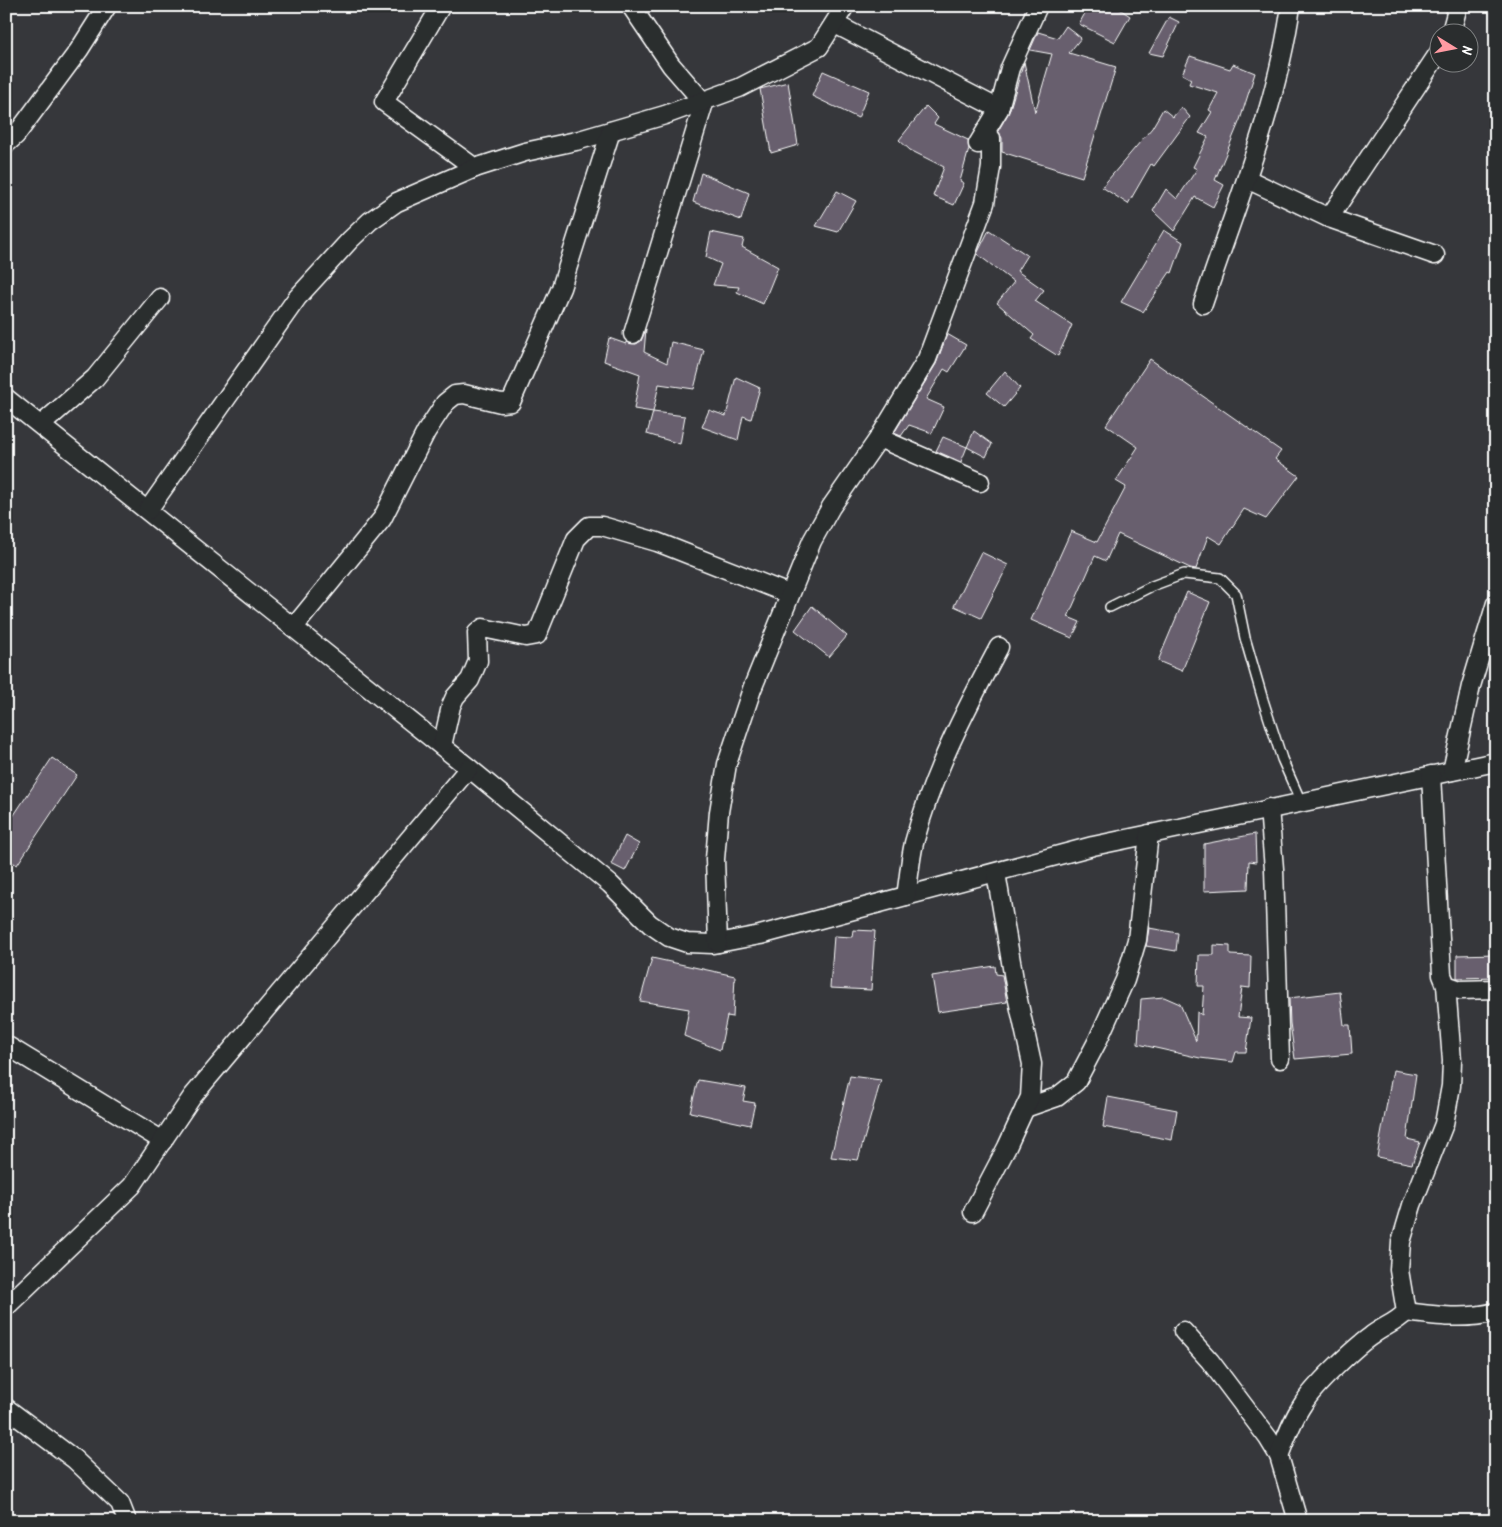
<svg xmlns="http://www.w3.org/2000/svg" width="1502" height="1527" font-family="Kalam,sans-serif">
	<rect width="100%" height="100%" fill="#36373b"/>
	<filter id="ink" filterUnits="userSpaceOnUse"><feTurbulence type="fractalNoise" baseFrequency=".02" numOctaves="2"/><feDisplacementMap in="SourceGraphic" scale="10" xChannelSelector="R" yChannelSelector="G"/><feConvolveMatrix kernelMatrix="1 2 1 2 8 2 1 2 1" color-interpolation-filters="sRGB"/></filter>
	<g filter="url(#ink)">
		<g fill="#675e6e" stroke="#fff">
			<path d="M1089,6H1115L1130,16L1115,42L1079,24Z"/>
			<path d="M1169,17L1179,22L1163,56L1149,53Z"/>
			<path d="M1066,26L1081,38L1069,53L1116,67L1082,177L1002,152V138L998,131L1009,112L1024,62L1035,112L1052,54L1030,50L1038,32L1058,38Z"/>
			<path d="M1190,56L1230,69L1233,64L1255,73L1240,120L1215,180L1224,185L1213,207L1195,197L1174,231L1153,211L1166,189L1177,199L1197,169L1193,167L1208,137L1199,133L1212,112L1209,110L1218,93L1189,84L1191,79L1182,74Z"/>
			<path d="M823,71L869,91L858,118L812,96Z"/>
			<path d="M788,82L798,145L771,153L760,89Z"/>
			<path d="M926,106L938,118L934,124L968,140L969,149L960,181L964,183L954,205L933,196L944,167L910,150L899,140Z"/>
			<path d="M1181,107L1190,117L1154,166L1151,164L1128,204L1102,187L1152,128L1163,109L1173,117Z"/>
			<path d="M701,173L749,193L741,220L693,202Z"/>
			<path d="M837,191L856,201L838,232L816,226Z"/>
			<path d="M989,230L1027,255L1017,271L1044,290L1035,301L1072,325L1058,356L1031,339L1034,335L997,303L1014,282L977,254Z"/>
			<path d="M1164,230L1183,242L1172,273L1170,272L1143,312L1121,302Z"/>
			<path d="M711,232L744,239L742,247L778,267L763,304L737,292L739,287L713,285L721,264L706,257Z"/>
			<path d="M646,329L644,352L667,363L671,342L704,350L694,389L659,384L653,412L634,409L640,374L604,361L609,338L626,344V342L636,344L641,341Z"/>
			<path d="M947,334L966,345L949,372L944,369L926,399L944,407L932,433L909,425L901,436L894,433L936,364Z"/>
			<path d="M1150,359L1281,451L1275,459L1299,476L1266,519L1244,509L1221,544L1208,536L1196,569L1190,568L1118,534L1106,561L1095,556L1068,617L1080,622L1072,638L1031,620L1071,531L1097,542L1126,487L1116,481L1138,447L1106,425Z"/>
			<path d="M1005,371L1020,388L1004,407L987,393Z"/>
			<path d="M736,377L760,388L751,419L743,416L738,440L702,427L709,410L726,416Z"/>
			<path d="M653,412L685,416L680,444L647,434Z"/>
			<path d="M974,431L992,444L986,457L967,447Z"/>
			<path d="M943,437L967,447L961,462L936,451Z"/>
			<path d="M981,552L1008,565L981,618L954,606Z"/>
			<path d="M1187,592L1210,602L1182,671L1158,661Z"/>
			<path d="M812,606L847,636L829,657L795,630Z"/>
			<path d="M52,758L77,775L17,865L6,858V827Z"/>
			<path d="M1255,834L1256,862L1249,861L1248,889L1204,891V844Z"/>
			<path d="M625,836L639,844L625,871L611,864Z"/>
			<path d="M1149,928L1178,933L1176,951L1146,946Z"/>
			<path d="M853,930L875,931L871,990L830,988L834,936L852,937Z"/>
			<path d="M1214,945L1230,946V955L1251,956L1250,988L1242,987L1238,1017L1251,1018L1246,1052H1236L1233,1062L1200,1058L1138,1044L1141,999L1164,997L1180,1004L1196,1041L1197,1012L1202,1015L1204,986H1198L1199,955H1214Z"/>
			<path d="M1496,954V977L1457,978V955Z"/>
			<path d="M652,958L735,976L733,1017L727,1016L720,1050L684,1036L689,1009L640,1001Z"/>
			<path d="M995,966L996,974L1002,975L1007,1002L938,1012L932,976Z"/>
			<path d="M1340,992L1344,1025H1350L1352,1054L1295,1059L1290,1023L1289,998Z"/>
			<path d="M1393,1070L1416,1074L1407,1139L1420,1142L1412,1164L1377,1157Z"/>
			<path d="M850,1076L881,1080L858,1160L831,1157Z"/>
			<path d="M698,1080L746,1088L743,1101L755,1103L750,1125L690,1112Z"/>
			<path d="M1108,1097L1177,1110L1172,1140L1103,1127Z"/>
		</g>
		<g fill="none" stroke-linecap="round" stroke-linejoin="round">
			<defs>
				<path id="service" d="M1110,607L1152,586L1184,574L1220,578L1236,594L1245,638L1263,700L1282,759L1301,802"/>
				<g id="minor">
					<path d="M441,6L384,102L475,168"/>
					<path d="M631,6L671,65L704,103L633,334"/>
					<path d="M835,24L999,109"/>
					<path d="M1451,32L1458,6"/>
					<path d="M6,144L16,135L79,50L107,6"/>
					<path d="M1247,179L1329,218L1435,255"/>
					<path d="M1329,218L1440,51"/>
					<path d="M1203,304C1235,208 1277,107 1291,6"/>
					<path d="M6,398L469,768L610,884L650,924L669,937L687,943L713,944L760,935L1093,846L1496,762"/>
					<path d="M41,425L95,378L160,298"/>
					<path d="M879,438L980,482"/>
					<path d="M148,510L297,298L350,240L370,221L397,202L475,168L525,152L576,141L665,115L739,88L819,47L845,6"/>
					<path d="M294,627L382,519L426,432L445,403L455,395L464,394L501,403L511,402L561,288L611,131"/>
					<path d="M442,746L451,706L455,697L470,680L478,661L477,633L483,628L526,637L537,635L576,539L589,526H602L657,542L789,594"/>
					<path d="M1452,771L1471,686L1496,603"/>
					<path d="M1431,775L1442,975L1446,985L1460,990L1496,989"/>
					<path d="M1269,808L1274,869L1280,1059"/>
					<path d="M906,896C909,878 910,860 914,843C932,774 966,709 999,647"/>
					<path d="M718,943L715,859L719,812L727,764L752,689L812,541L831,507L879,438L927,359L985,203L991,167V138L978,144L999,109L1010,68L1038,6"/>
					<path d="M6,1045L163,1141"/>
					<path d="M1025,1108L1057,1097L1076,1082L1097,1042L1125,980L1137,940L1149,834"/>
					<path d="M973,1212L1007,1147L1030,1097L1032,1064L1016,991L996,873"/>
					<path d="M6,1307L132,1186L192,1097L469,768"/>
					<path d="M1406,1312C1436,1316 1466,1320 1496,1312"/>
					<path d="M1183,1331L1210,1361L1268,1438L1279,1456L1298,1521"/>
					<path d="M6,1408L74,1459L120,1503L127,1521"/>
					<path d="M1279,1456C1286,1438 1292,1420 1303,1404C1313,1387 1354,1348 1371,1336C1382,1327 1396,1323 1406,1312L1399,1270L1401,1242L1412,1205L1444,1124L1451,1086L1452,1061L1446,985"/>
				</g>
			</defs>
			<use href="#service" stroke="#fff" stroke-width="12"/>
			<use href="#minor" stroke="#fff" stroke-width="21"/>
			<use href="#service" stroke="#2a2d2e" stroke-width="9"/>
			<use href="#minor" stroke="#2a2d2e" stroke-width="18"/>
		</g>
	</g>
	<rect width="1502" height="1527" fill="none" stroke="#2a2d2e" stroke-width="25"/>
	<rect x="12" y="12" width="1477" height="1502" fill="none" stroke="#fff" stroke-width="2" filter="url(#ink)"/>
	<g transform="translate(1454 48) rotate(100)"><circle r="24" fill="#2a2d2e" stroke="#7f8182"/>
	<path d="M0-4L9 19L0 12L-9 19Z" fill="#ff9aa2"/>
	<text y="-8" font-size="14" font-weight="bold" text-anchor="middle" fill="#ffffff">N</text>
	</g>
</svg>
